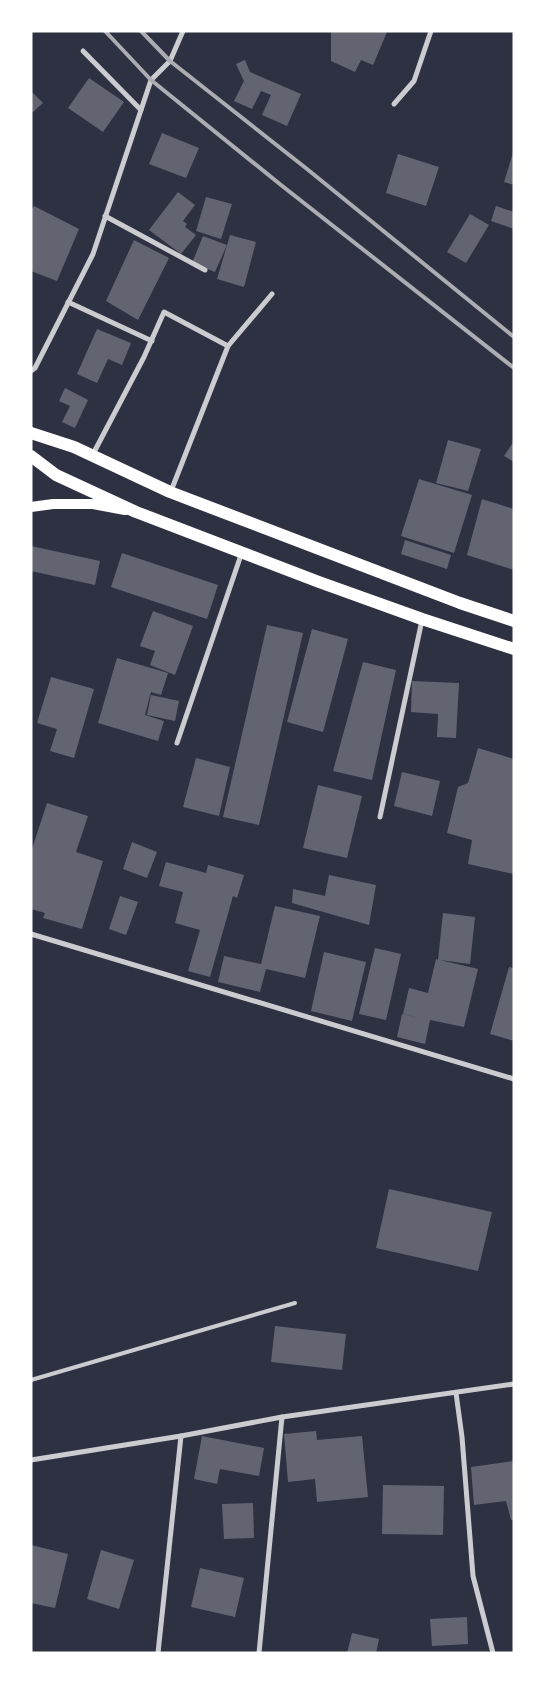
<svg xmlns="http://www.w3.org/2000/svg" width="545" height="1684" font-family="'IBM Plex Serif',serif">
	<rect width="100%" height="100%" fill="#2d3142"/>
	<g fill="#626471">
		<path d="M331,31H385L387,32L373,65L361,60L355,72L331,61Z"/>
		<path d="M245,60L250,72L301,94L287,126L262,115L271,95L261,91L252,109L234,101L244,81L236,64Z"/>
		<path d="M89,78L124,102L103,132L68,108Z"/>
		<path d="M31,91L43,103L33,112L31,111Z"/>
		<path d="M162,133L199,148L186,178L149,164Z"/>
		<path d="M513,153H514V185L504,182Z"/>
		<path d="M398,154L439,167L426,206L386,193Z"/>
		<path d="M178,192L195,205L183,221L187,224L185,227L196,235L181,254L149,230Z"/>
		<path d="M206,197L232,204L221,239L196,231Z"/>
		<path d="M34,206L79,229L57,281L31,271V210Z"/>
		<path d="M496,206L514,212V229L491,221Z"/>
		<path d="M470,214L489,225L466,263L447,252Z"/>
		<path d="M230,235L256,242L244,287L217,279Z"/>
		<path d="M203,236L227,245L215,272L192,263Z"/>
		<path d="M134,240L169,258L138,320L106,301Z"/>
		<path d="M97,329L131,343L122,365L108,359L97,383L77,374Z"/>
		<path d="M65,388L88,400L75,428L62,422L70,406L59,401Z"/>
		<path d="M448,440L481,449L468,491L436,483Z"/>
		<path d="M514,441V462L504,456Z"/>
		<path d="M419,479L472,495L454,553L401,536Z"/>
		<path d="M482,499L514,509V570L467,555Z"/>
		<path d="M405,540L451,555L447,569L401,554Z"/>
		<path d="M31,546L100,561L95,585L31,571Z"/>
		<path d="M122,553L218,585L207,619L111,587Z"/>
		<path d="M153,611L193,626L175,675L150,665L155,651L140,646Z"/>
		<path d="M267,625L303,633L259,825L223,817Z"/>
		<path d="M312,629L348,639L323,732L287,722Z"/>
		<path d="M117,658L168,673L161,695L151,692L145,715L164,721L158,741L98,723Z"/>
		<path d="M363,662L396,670L372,780L333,771Z"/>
		<path d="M51,677L94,689L74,758L50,751L57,729L37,723Z"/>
		<path d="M412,681L459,683L456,738L437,737L438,714L411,712Z"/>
		<path d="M151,695L179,701L175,721L147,715Z"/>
		<path d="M478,748L514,759V874L468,864L472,840L447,833L458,787L468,783Z"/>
		<path d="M196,758L230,767L219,816L183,807Z"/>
		<path d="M402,772L440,781L432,816L394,806Z"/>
		<path d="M318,785L362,796L347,858L303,848Z"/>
		<path d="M47,803L88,816L76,852L103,861L82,929L43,918L45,913L31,909V852Z"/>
		<path d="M132,842L157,852L147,878L123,869Z"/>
		<path d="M166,862L206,873L208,865L244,875L237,898L233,896L210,977L188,971L200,930L175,923L183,892L159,886Z"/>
		<path d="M329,875L376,885L369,925L292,903L293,889L325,896Z"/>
		<path d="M120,896L138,902L126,935L109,929Z"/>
		<path d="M275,906L320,916L305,978L266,969L260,992L218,982L224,956L261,964Z"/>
		<path d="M443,913L475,917L470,964L440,960L478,969L464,1027L430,1020L425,1044L397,1037L402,1014L423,1019L403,1014L409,988L428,993L436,959L438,960Z"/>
		<path d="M375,948L401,954L386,1020L359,1014Z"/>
		<path d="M324,952L366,962L352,1021L311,1011Z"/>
		<path d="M509,967L514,968V1041L490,1034Z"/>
		<path d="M389,1189L492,1212L478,1271L376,1248Z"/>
		<path d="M275,1326L346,1334L342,1370L271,1362Z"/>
		<path d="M316,1431L317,1440L362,1436L368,1497L317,1502L315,1479L288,1482L284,1434Z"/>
		<path d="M202,1436L264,1448L259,1476L220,1469L217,1484L194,1479Z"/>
		<path d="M514,1461V1520H511L506,1501L474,1505L471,1467Z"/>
		<path d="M383,1485L444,1486L443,1535L382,1534Z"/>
		<path d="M253,1503L254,1538L224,1539L222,1504Z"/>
		<path d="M31,1545L68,1554L55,1608L31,1603Z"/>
		<path d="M101,1550L134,1560L119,1609L87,1599Z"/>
		<path d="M200,1568L244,1578L235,1617L191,1607Z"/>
		<path d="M467,1617L468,1644L432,1646L430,1619Z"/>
		<path d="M352,1633L379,1639L376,1653H347Z"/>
	</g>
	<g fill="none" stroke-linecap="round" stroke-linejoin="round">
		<path stroke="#caccd0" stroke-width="4" d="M31,1380L295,1303"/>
		<g stroke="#caccd0" stroke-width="5">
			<path d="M83,51L141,110"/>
			<path d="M394,104L414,81L431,31"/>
			<path d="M105,216L205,270"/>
			<path d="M68,302L152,341"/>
			<path d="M228,346L272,294"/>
			<path d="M31,371L35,368L93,254L151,80L170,61L183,31"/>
			<path d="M92,456L144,357L164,312L228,346L171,491"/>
			<path d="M177,743L242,552"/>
			<path d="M380,817L422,620"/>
			<path d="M31,934L514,1079"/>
			<path d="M456,1393L462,1437L473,1576L493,1653"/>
			<path d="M31,1460L181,1436L282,1417L514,1384"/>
			<path d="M158,1653L181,1436"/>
			<path d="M259,1653L282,1417"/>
		</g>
		<path stroke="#fff" stroke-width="10" d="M31,507L53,504H93L125,510"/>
		<g stroke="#fff" stroke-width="12">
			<path d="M31,433L74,447L170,492L460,603L514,621"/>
			<path d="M31,456L56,475L136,512L319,582L422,619L514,649"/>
		</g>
		<g stroke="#abadb3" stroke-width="4">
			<path d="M105,31L151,80L281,185L514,368"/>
			<path d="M141,31L170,61L307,169L514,337"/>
		</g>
	</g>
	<rect width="545" height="1684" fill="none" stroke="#ffffff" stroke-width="65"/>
</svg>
